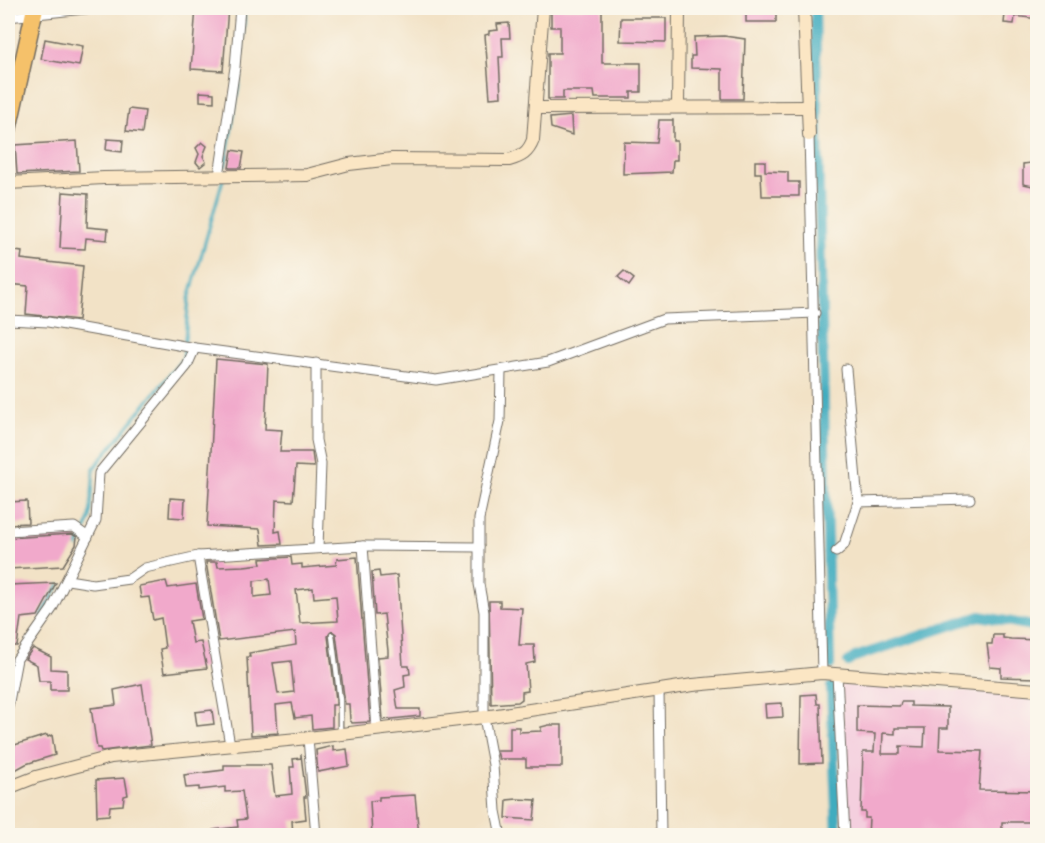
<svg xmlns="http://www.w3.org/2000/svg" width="1045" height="843" font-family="Sriracha,sans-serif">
	<rect width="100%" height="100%" fill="#fbf7ec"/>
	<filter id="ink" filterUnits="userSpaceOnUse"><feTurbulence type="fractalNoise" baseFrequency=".0167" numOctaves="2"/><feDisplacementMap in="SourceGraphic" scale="12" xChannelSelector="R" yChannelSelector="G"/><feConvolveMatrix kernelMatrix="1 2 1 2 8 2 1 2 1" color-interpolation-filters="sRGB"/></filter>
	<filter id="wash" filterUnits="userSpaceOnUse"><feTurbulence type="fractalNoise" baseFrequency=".008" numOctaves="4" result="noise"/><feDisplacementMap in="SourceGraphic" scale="24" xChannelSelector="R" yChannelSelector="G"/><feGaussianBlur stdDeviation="1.35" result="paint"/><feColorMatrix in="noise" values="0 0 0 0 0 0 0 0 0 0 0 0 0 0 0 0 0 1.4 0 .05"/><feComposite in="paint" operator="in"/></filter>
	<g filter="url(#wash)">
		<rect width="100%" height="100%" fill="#f2e2c6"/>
		<path fill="#f4cfde" d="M841,685L1037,694V835H847Z"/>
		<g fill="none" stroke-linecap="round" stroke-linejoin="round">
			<g stroke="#40acbf" stroke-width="3">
				<path d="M225,166L240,79L245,8"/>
				<path d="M78,547L90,519L94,468L183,358L189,299L223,179"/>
				<path d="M42,616L59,585"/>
			</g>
			<g stroke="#40acbf" stroke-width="10">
				<path d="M815,8L830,665"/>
				<path d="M848,662L855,657L980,616L1038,627"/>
				<path d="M831,687L837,836"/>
			</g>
		</g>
		<g id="blocks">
			<g fill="#f1a9cb" fill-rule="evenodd">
				<path d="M196,8H228L223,71L191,69Z"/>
				<path d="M551,8H602V63H641V92H631V98H595L594,91H563V99H548V53H560V27H551Z"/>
				<rect x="746" y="8" width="30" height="14"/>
				<path d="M994,8H1038V19L1015,16L1014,24L1004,23L1005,14L993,12Z"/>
				<path d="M621,18H666V42L620,41Z"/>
				<path d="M509,23L510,38H502L503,57H499L501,97L490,98L485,35L489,34V31L498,30L497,24Z"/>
				<path d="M724,36L745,39L743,99H722V69L691,68V56H695L694,37Z"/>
				<path d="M45,39L83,46L79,66L41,59Z"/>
				<path d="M200,92L214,93V102L200,101Z"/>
				<path d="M129,109L145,111L142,133L126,131Z"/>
				<path d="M571,116L572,135L551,128L550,118Z"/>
				<path d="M659,120H673V141H677V160H673L672,172L623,174L624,142L657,143Z"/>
				<path d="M107,139L123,140L122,152L106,150Z"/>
				<path d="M77,141L79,171L17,174L15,145Z"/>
				<path d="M202,142L207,146L203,156L206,162L200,167L196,162L199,154L196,148Z"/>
				<path d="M232,150L244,152L241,168H229Z"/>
				<path d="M755,161H765V171L788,172V182H799V196H762L761,173H755Z"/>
				<path d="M1038,162V187L1023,184V164Z"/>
				<path d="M63,192L88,194L87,227L108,229L107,240L86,238L85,249L60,248Z"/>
				<path d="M8,250L22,252L21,259L83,266L78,320L26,314L28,286L8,284Z"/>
				<path d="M624,271L634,279L629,286L618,277Z"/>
				<path d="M216,359L268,364L265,429L282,430L280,452H312L314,467L296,466L293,501L276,500L275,532L280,531L282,544L262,545L260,529L207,526Z"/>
				<path d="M170,498L185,499L184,518L169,517Z"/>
				<path d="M27,501L28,523L8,524V502Z"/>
				<path d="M72,534L77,537L76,545L63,566L8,569V538Z"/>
				<path d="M291,557L292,565L302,564V568L336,565L337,559L357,557L370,722L352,723L350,720L349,704H345L336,634L332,631L328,636L336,700V705H332V727L312,729L311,716L295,718L292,703L276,705L278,733L251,735L247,657H250L249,653L296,645L295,632L219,641L206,562H217L218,567L244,566L261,564L260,559ZM269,579L271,595L254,597V581ZM313,588L314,598L336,596L338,621L300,623L296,590ZM291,661L294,692L278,694L273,663Z"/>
				<path d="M379,571L380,577L397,575L403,666H409L410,674L404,675L405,687L395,690L398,709H420V716L383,720L378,657L388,656V651L384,614L375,615L372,572Z"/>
				<path d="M166,581L168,588L196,584L202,619L189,621L193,643L201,642L207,668L164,673L160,649L165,648L161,618L153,620L149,597L141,598L139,586Z"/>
				<path d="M56,583L38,616L21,618L17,646H8V585Z"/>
				<path d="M489,601H500V607L522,608L519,645H534L535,662L526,664L528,691L522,692V699L518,702L491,704Z"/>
				<path d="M993,635H1003V638L1011,639L1038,640V678L1001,677V668L990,667L987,644H992Z"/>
				<path d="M33,648L51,657V669L67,670V690H50V681H39L37,665L25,659Z"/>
				<path d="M142,684L151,745L101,751L100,748H97L91,708L116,705L114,690Z"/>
				<path d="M816,694L817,704H820L822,763L800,764L801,695Z"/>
				<path d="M901,702H911V706L948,707V728H940L939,750L982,751L979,790L1038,791V822H1002V836H868L869,818H865V812H861L863,752H874L875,734L857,733V705L900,706ZM895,728H925L924,747L900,746V754H882L883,733L895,734Z"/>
				<path d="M782,703L783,717L766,718L765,704Z"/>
				<path d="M212,710L214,724L197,726L195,712Z"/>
				<path d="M549,725H562V767H526V759H499L497,751H510V727H519V732L541,731V727Z"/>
				<path d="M47,735L48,737L52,735L55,755L26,764L8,774V747Z"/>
				<path d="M333,746V751L347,749L349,766L318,772L316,750Z"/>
				<path d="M301,754L306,797H304L306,819L292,821L293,836H214L213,830L238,827L237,820L246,819L242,791L225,792V787L199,790V787L186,788L184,775L224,770V765H271L275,796L292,794L290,767H294L293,759L301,758Z"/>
				<path d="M125,778L128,795L124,796L123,805L110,806L109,815L97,816L96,780Z"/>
				<path d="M415,795L419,836H372L370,801L379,800V797Z"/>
				<path d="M517,799L536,800L534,820L506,818L507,800Z"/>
			</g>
		</g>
	</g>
	<g filter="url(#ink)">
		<use href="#blocks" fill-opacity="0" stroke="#716b61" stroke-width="1.5"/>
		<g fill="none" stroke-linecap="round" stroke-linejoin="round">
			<defs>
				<path id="lane" d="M332,635L340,700V733"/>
				<g id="street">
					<path d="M8,17L94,8"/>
					<path d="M809,135L822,673"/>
					<path d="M219,176L235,67L240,8"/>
					<path d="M8,320L48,322L195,348L436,380L548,362L664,319L815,313"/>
					<path d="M316,363V440L321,464L318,548"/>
					<path d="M858,502L970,499"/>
					<path d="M8,531L74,527L88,537"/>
					<path d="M363,546L479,547"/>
					<path d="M836,552L844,545L858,502L846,369"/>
					<path d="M198,556L230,745"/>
					<path d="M68,580L93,584L129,579L145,568L198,556L363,546L377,729"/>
					<path d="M837,674L845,836"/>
					<path d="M659,690L661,836"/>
					<path d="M8,707L17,659L52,609L96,520L99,473L187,366L195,348"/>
					<path d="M308,738L316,836"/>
					<path d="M501,836L496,811L493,765L484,717V612L479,584V519L500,421L501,371"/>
				</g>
				<g id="secondary">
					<path d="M804,8L809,135"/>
					<path d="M678,106L679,8"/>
					<path d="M537,108L807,107"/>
					<path d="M8,183L104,178L307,175L349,164L392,159L509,160C522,156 528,153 533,140L543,8"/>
					<path d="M8,788L36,777L111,757L308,738L484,717L693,685L822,673L1038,690"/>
				</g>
				<path id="highway" d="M8,130L35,8"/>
			</defs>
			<use href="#lane" stroke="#716b61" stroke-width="7"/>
			<use href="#street" stroke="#716b61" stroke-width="11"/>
			<use href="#secondary" stroke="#716b61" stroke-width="14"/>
			<use href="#highway" stroke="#716b61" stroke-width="19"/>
			<use href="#lane" stroke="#fff" stroke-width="4.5"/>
			<use href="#street" stroke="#fff" stroke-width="9"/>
			<use href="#secondary" stroke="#fbe6c4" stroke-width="12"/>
			<use href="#highway" stroke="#f5c16b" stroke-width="16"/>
		</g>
	</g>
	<rect width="1045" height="843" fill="none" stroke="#fbf7ec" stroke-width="30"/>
</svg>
